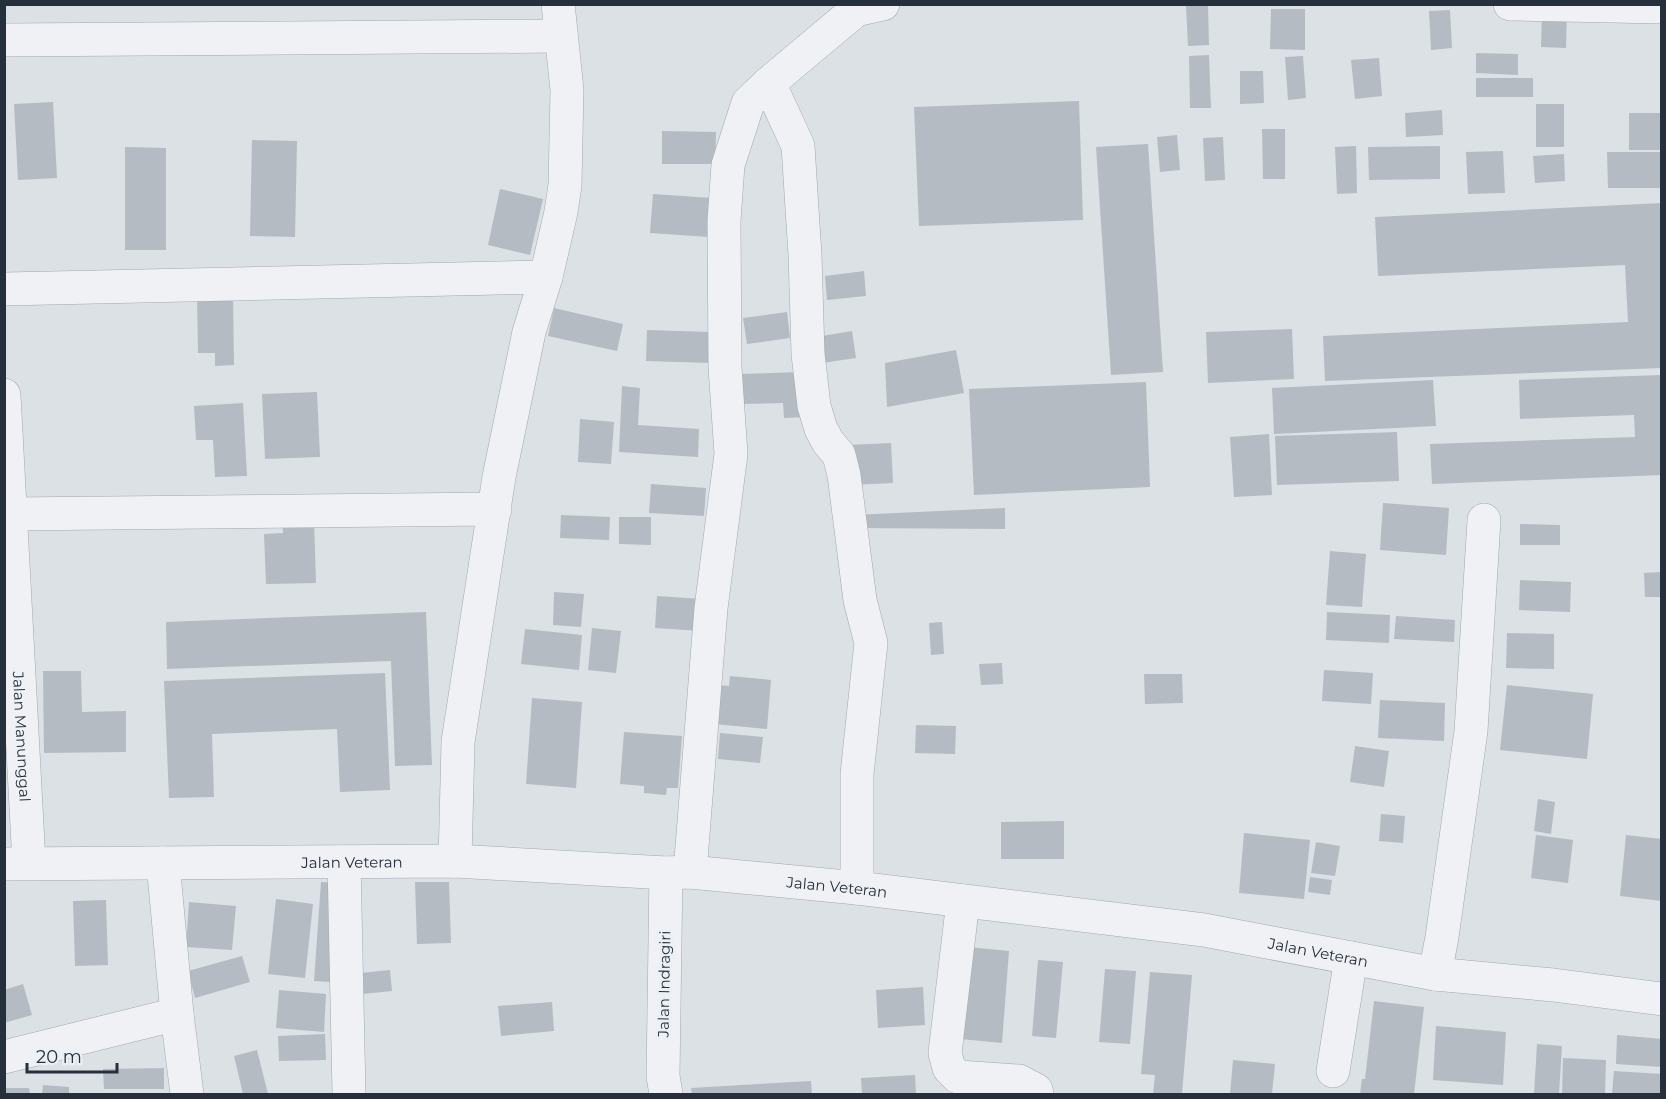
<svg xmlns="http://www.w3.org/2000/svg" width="1666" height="1099" font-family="Montserrat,sans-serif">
	<rect width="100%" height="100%" fill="#dce1e6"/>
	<g fill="#b4bbc3">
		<path d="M1186,6H1208L1209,45L1188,46Z"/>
		<path d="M1271,9H1305V50L1270,49Z"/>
		<path d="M1450,10L1452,48L1431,50L1429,11Z"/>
		<path d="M1542,10L1567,11L1566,48L1541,47Z"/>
		<path d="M1476,53L1518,54V75L1476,73Z"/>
		<path d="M1209,55L1211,108H1190L1189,56Z"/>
		<path d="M1303,56L1306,98L1288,100L1285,57Z"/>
		<path d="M1379,58L1382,96L1355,99L1351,60Z"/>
		<path d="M1240,71H1263L1264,103L1240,104Z"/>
		<rect x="1476" y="78" width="57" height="19"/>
		<path d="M1079,101L1083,220L919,226L914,107Z"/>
		<path d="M53,102L57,178L18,180L14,104Z"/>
		<rect x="1536" y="104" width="28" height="43"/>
		<path d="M1442,110L1443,135L1406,137L1405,113Z"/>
		<rect x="1629" y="113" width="33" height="37"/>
		<path d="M1262,129H1285V179H1263Z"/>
		<path d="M662,131L716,132L715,164H662Z"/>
		<path d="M1177,135L1180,170L1160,172L1157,137Z"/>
		<path d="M1223,137L1225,180L1205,181L1203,138Z"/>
		<path d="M252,140L297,141L295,237L250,236Z"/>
		<path d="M1148,144L1163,372L1111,375L1096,147Z"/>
		<path d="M1356,146L1357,193L1337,194L1335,147Z"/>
		<path d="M1440,146V179L1369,180L1368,147Z"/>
		<path d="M125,147L166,148V250H125Z"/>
		<path d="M1503,151L1505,193L1468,194L1466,152Z"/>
		<path d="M1607,152H1662V188H1608Z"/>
		<path d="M1564,154L1565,181L1535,183L1533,156Z"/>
		<path d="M500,189L543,199L530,255L488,245Z"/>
		<path d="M653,194L712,198L710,237L650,233Z"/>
		<path d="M1662,203V368L1325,381L1323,336L1628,322L1625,265L1378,276L1375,217Z"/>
		<path d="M864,271L866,296L827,300L825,276Z"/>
		<path d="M233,293L234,365L215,366V353H198L197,294Z"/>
		<path d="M554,308L623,324L617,351L548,336Z"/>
		<path d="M787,312L790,338L747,344L743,318Z"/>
		<path d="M1292,329L1294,379L1208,383L1206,332Z"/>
		<path d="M647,330L711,332L710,363L646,361Z"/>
		<path d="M852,331L856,358L815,364L810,338Z"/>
		<path d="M956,350L964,393L887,407L885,363Z"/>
		<path d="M803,372L806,417L784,418L783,403L743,404L742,374Z"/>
		<path d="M1662,375V475L1432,484L1430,444L1635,437L1634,415L1520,419L1519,380Z"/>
		<path d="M1433,380L1436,426L1274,434L1272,388Z"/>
		<path d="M1146,382L1150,487L974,495L969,389Z"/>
		<path d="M622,386L640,388L638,425L699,429L698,457L619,452Z"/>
		<path d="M317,392L320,457L265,459L262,394Z"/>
		<path d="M243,403L247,476L215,477L213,440H196L194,406Z"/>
		<path d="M580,419L614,422L611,464L578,462Z"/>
		<path d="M1397,432L1399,481L1277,485L1275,436Z"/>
		<path d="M1269,434L1272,495L1234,497L1230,437Z"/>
		<path d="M891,443L893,483L851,485L849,445Z"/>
		<path d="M651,484L706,488L704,516L649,513Z"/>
		<path d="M1383,503L1449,508L1446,555L1380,550Z"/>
		<path d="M1005,508V529L853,528V515Z"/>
		<path d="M561,515L610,517L609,540L560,538Z"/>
		<path d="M619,517H651V545L619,544Z"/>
		<path d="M282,520H314L316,583L266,584L264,534L283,533Z"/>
		<path d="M1520,524L1560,525V545H1520Z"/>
		<path d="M1330,551L1366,554L1362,607L1326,605Z"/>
		<path d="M1662,572V597H1645L1644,573Z"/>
		<path d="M1520,580L1571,582L1570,612L1519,610Z"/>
		<path d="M554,592L584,594L581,627L553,625Z"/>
		<path d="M657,596L702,599L701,631L655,628Z"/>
		<path d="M426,612L432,765L395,766L391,661L167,669L166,622Z"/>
		<path d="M1327,612L1390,615L1389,643L1326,640Z"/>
		<path d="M1396,616L1455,620L1454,642L1394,639Z"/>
		<path d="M942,622L944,654L931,655L929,623Z"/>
		<path d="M592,628L621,631L616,673L588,670Z"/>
		<path d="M525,629L582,635L579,670L521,664Z"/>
		<path d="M1507,633L1554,634V669L1506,668Z"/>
		<path d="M1002,663L1003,684L981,685L979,664Z"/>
		<path d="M1324,670L1373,673L1371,704L1322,701Z"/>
		<path d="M43,671H81L82,712L126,711V752L44,753Z"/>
		<path d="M385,673L390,790L340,792L337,729L212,734L214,797L169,798L164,681Z"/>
		<path d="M1144,674H1182L1183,703L1145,704Z"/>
		<path d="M730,676L771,680L767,729L714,724L718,685L729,686Z"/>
		<path d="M1507,685L1593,694L1587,759L1500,750Z"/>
		<path d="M532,698L582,702L576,788L526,784Z"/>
		<path d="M1380,700L1445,703L1444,741L1378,738Z"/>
		<path d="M916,725L956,726L955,754L915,753Z"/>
		<path d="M624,732L682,736L678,788H667L666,795L644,793V786L620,784Z"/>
		<path d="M720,733L763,737L760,763L718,759Z"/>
		<path d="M1355,746L1389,751L1384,787L1350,782Z"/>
		<path d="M1538,799L1555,802L1551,834L1534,831Z"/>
		<path d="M1381,814L1405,816L1403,843L1379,841Z"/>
		<path d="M1064,821V859H1001V822Z"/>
		<path d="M1244,833L1310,840L1304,899L1239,893Z"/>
		<path d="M1536,835L1573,840L1568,883L1531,878Z"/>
		<path d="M1626,835L1662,839V901L1620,896Z"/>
		<path d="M1316,842L1340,846L1335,876L1311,873Z"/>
		<path d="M1310,877L1332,880L1330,895L1308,892Z"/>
		<path d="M321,882L338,883L331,982L314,981Z"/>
		<path d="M415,882H449L451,943L417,944Z"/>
		<path d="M276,899L313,904L305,978L268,974Z"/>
		<path d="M106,900L108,965L75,966L73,901Z"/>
		<path d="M189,902L236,906L232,950L186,947Z"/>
		<path d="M968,947L1009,951L1002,1043L960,1039Z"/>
		<path d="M242,956L250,982L195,998L188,971Z"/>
		<path d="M1038,960L1063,962L1056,1038L1032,1036Z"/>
		<path d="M1105,969L1136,971L1130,1044L1099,1042Z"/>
		<path d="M390,970L392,991L353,995L351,974Z"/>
		<path d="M1150,972L1192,975L1182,1094H1153L1155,1075L1141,1074Z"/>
		<path d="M23,984L32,1015L4,1023V990Z"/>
		<path d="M923,987L925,1025L878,1028L876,990Z"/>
		<path d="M279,990L326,994L324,1032L276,1028Z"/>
		<path d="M1374,1001L1424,1007L1414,1094H1360L1362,1079H1365Z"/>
		<path d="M552,1002L554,1031L501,1036L498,1006Z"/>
		<path d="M1436,1026L1506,1032L1503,1085L1433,1080Z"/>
		<path d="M325,1034L326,1060L279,1061L278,1036Z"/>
		<path d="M1617,1035L1662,1039V1067L1616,1064Z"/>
		<path d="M1537,1044L1562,1046L1559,1094H1534Z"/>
		<path d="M257,1050L268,1094H243L234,1056Z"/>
		<path d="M1563,1058L1606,1060L1605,1094H1562Z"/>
		<path d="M1233,1060L1275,1064L1272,1094H1230Z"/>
		<path d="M164,1068V1089H104L103,1069Z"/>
		<path d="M1614,1071L1662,1074V1094H1612Z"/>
		<path d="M915,1075L916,1094H862L861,1078Z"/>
		<path d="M811,1081L812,1094H692L691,1088Z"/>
		<path d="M43,1085L69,1087V1094H42Z"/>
		<path d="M4,1088H29L30,1094H4Z"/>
	</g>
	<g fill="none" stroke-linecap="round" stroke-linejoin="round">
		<defs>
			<g id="minor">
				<path d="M1510,4L1662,7"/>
				<path d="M4,40L561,36"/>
				<path d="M769,83L798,146L805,255L808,354L814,406L821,429L828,442L839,455L844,475L860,600L871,643L857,774V888"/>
				<path d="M5,289L546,277"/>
				<path id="s1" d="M4,395L29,863"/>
				<path d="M12,514L495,509"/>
				<path d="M455,861L458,742L499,477L529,332L546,277L561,212L565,185L567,90L558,4"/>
				<path d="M344,862L349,1094"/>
				<path d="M163,863L177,1014L187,1094"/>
				<path id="s2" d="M4,864L455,861L666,873L690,872L857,888L1204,930L1435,974L1553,985L1662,999"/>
				<path d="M690,872L711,608L731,454L725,367L724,221L728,165L748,103L769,83L856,10L883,4"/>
				<path d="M666,873L663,1076L666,1094"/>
				<path d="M963,901L945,1053L949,1068L958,1077L1019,1081L1036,1090L1037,1094"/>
				<path d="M1435,974L1442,937L1471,731L1484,520"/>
				<path d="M4,1057L177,1014"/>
				<path d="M1333,1071L1351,958"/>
			</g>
		</defs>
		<use href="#minor" stroke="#a2a8b0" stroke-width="34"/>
		<use href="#minor" stroke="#eff1f5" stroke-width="33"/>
	</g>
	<g text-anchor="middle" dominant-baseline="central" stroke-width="6" stroke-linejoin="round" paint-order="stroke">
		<g font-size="15" fill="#26303c" stroke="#ebf0f4">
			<text stroke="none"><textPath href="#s1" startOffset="342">Jalan Manunggal</textPath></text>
			<text stroke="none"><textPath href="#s2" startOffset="348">Jalan Veteran</textPath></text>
			<text stroke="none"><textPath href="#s2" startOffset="834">Jalan Veteran</textPath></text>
			<text stroke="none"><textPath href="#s2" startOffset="1320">Jalan Veteran</textPath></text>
			<text transform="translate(664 984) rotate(-89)">Jalan Indragiri</text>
		</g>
	</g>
	<rect width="1666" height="1099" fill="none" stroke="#26303c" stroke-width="12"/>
	<path d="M27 1063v9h90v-9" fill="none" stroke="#26303c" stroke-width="3"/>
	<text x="36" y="1063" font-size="18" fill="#26303c" stroke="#ebf0f4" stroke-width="4.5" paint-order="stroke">20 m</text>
</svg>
